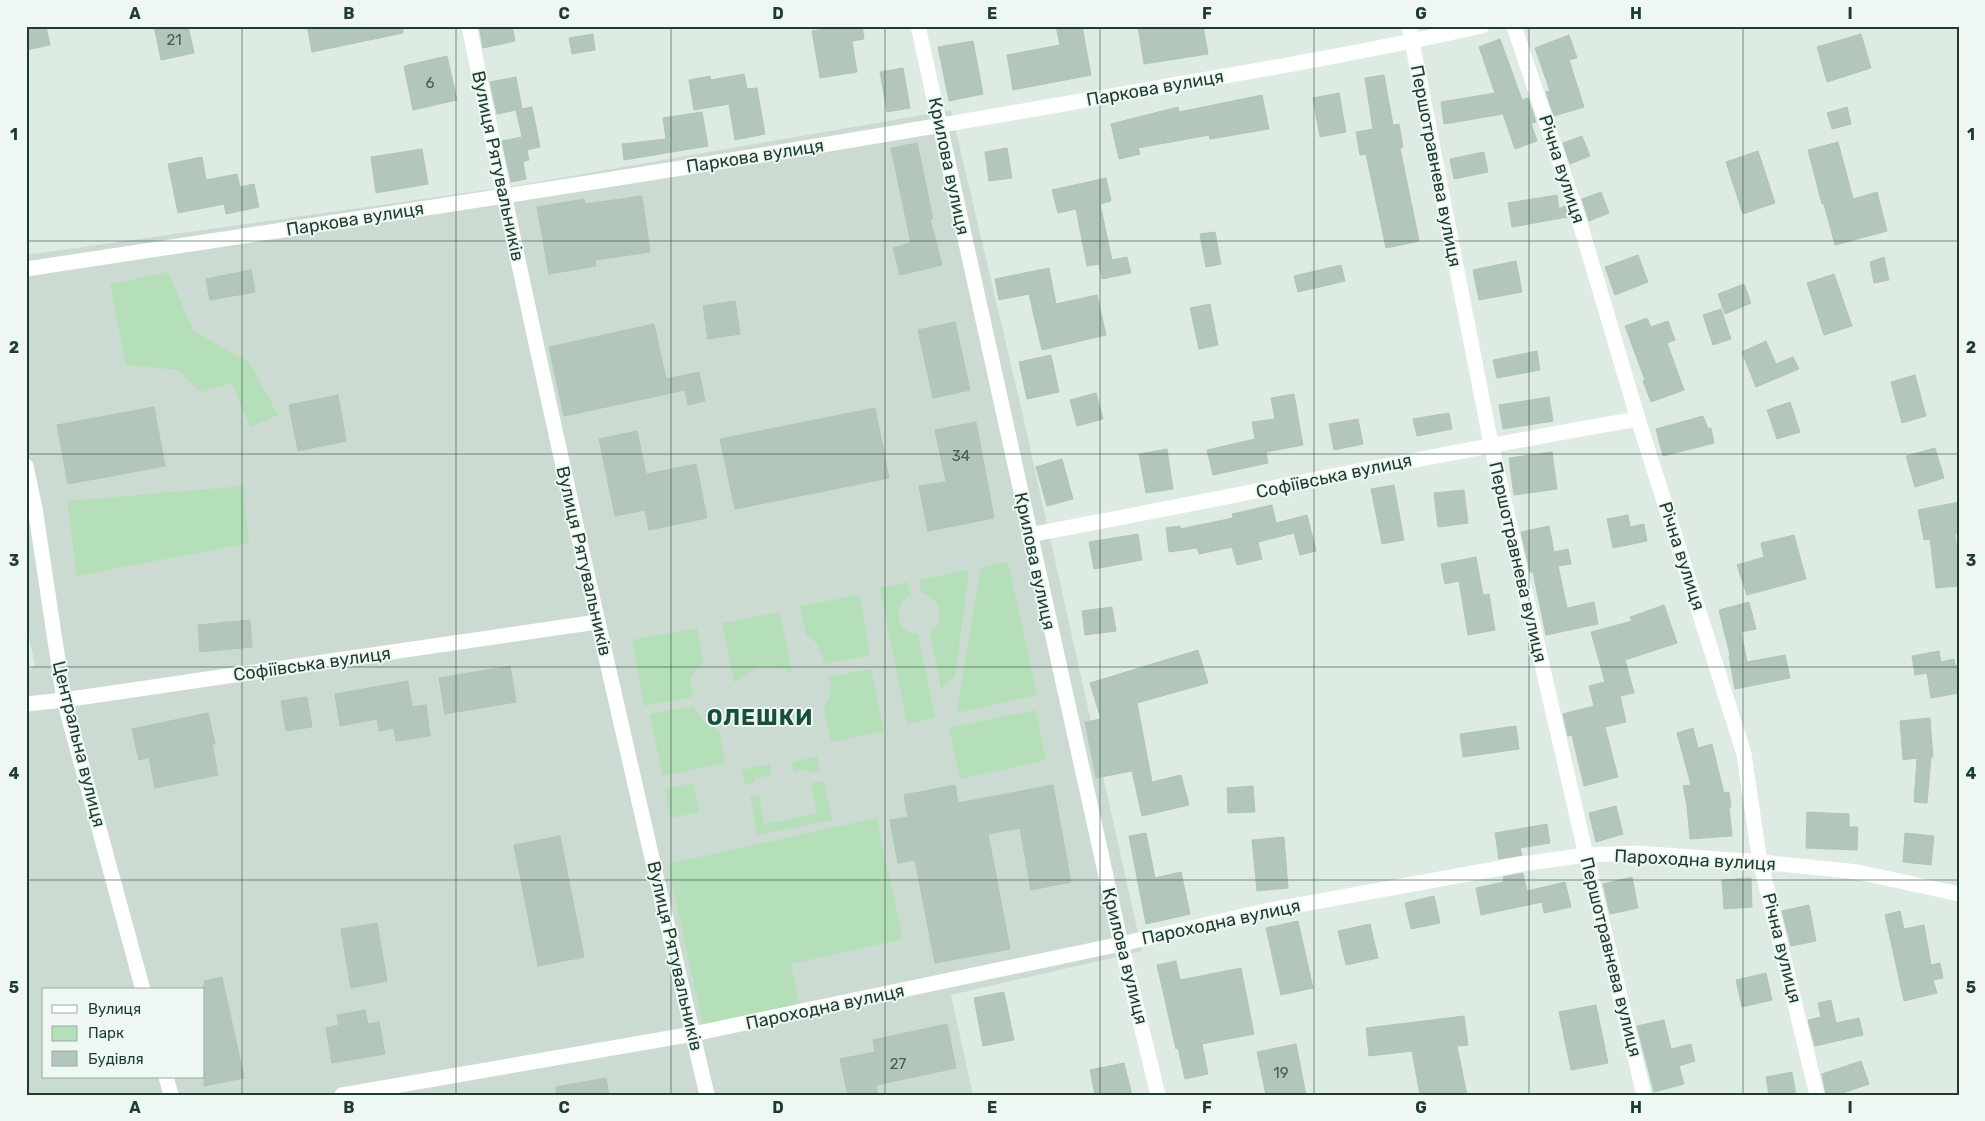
<svg xmlns="http://www.w3.org/2000/svg" width="1985" height="1121" font-family="Rubik,sans-serif">
	<rect width="100%" height="100%" fill="#deebe3"/>
	<path fill="#ccdbd1" fill-rule="evenodd" d="M951,110L1023,416L1142,951L951,995L973,1095H26V673L35,665L26,622V255L508,187ZM44,990H204V1077H44Z"/>
	<g fill="#b4dfb8">
		<path d="M168,272L193,331L249,362L278,415L250,427L232,383L201,392L178,370L126,365L110,284Z"/>
		<path d="M243,486L249,543L77,576L67,501Z"/>
		<path d="M1008,562L1037,695L956,713L981,568Z"/>
		<path d="M969,570L955,677L941,688L930,632C946,619 941,598 921,593L919,580Z"/>
		<path d="M907,582L910,595C891,606 896,632 918,635L935,718L907,724L880,588Z"/>
		<path d="M859,595L870,655L824,664C821,650 818,642 806,635L800,606Z"/>
		<path d="M780,612L792,673C765,662 756,665 734,683L722,623Z"/>
		<path d="M697,628L703,662L690,678L693,697L644,706L632,640Z"/>
		<path d="M871,669L884,731L831,742L824,707C831,696 832,690 829,677Z"/>
		<path d="M693,706C701,718 704,727 719,730L725,763L662,776L650,714Z"/>
		<path d="M1035,710L1046,760L960,779L949,728Z"/>
		<path d="M817,756L820,770L809,773L806,769L794,772L792,762Z"/>
		<path d="M770,764L772,775L754,779V783L745,785L742,770Z"/>
		<path d="M824,781L832,820L757,835L750,796L759,795L764,824L817,814L811,783Z"/>
		<path d="M693,783L699,812L671,818L665,789Z"/>
		<path d="M876,818L903,939L791,964L799,1004L703,1025L668,864Z"/>
	</g>
	<g fill="#b3c6bb" stroke="#b0c5b8">
		<path d="M26,26H46L50,45L26,50Z"/>
		<path d="M154,26H188L194,53L161,60Z"/>
		<path d="M307,26H403V33L312,52Z"/>
		<path d="M479,26H512L515,41L483,48Z"/>
		<path d="M843,26H862L864,39L852,41L857,72L820,78L812,31Z"/>
		<path d="M1056,26H1082L1091,75L1013,90L1007,55L1060,45Z"/>
		<path d="M1138,26H1203L1208,54L1144,64Z"/>
		<path d="M593,34L595,50L572,54L569,38Z"/>
		<path d="M1861,34L1871,68L1827,82L1817,47Z"/>
		<path d="M1569,35L1577,58L1569,60L1584,107L1554,116L1546,92L1550,91L1535,48Z"/>
		<path d="M1500,39L1522,100L1528,98L1536,122L1531,123L1537,141L1515,149L1503,114L1444,124L1441,102L1495,93L1479,47Z"/>
		<path d="M973,41L983,94L949,101L938,47Z"/>
		<path d="M447,56L457,100L413,110L404,66Z"/>
		<path d="M903,68L910,108L887,112L880,72Z"/>
		<path d="M744,74L747,89L757,88L765,134L735,140L729,104L694,110L689,80L710,76L711,80Z"/>
		<path d="M1384,75L1393,125L1399,124L1403,147L1400,148L1419,241L1386,248L1366,154L1360,155L1356,132L1373,129L1365,78Z"/>
		<path d="M516,77L522,109L532,107L540,147L527,150L529,160L523,162L526,179L511,182L502,141L522,137L516,110L497,114L490,82Z"/>
		<path d="M1339,93L1346,132L1320,137L1313,98Z"/>
		<path d="M1262,95L1269,129L1210,139L1209,135L1138,148L1140,154L1119,159L1111,124L1178,107L1179,112Z"/>
		<path d="M1847,107L1851,124L1832,129L1827,113Z"/>
		<path d="M702,112L708,146L624,160L622,144L666,139L663,118Z"/>
		<path d="M1582,136L1590,156L1570,164L1563,143Z"/>
		<path d="M1838,142L1853,199L1877,192L1887,231L1835,245L1824,204H1822L1808,150Z"/>
		<path d="M917,143L933,219H930L942,265L900,275L893,248L911,243L891,148Z"/>
		<path d="M1007,148L1012,178L989,181L985,152Z"/>
		<path d="M422,149L428,184L376,193L371,157Z"/>
		<path d="M1758,151L1775,203L1743,214L1726,162Z"/>
		<path d="M1484,152L1488,172L1454,179L1450,159Z"/>
		<path d="M202,157L206,180L237,174L240,187L254,184L259,207L226,214L224,204L178,213L168,164Z"/>
		<path d="M1106,178L1111,201L1100,204L1112,260L1127,257L1131,273L1102,279L1099,264L1087,266L1076,209L1058,213L1052,190Z"/>
		<path d="M1601,192L1609,213L1589,221L1582,199Z"/>
		<path d="M1557,195L1559,209L1565,206L1568,217L1512,227L1508,203Z"/>
		<path d="M642,196L650,252L595,260L596,266L549,274L537,207L584,199L585,204Z"/>
		<path d="M1215,232L1221,264L1206,267L1200,234Z"/>
		<path d="M1638,255L1648,282L1615,295L1605,267Z"/>
		<path d="M1884,257L1889,280L1874,283L1870,262Z"/>
		<path d="M1516,261L1522,292L1479,300L1473,270Z"/>
		<path d="M1341,265L1345,281L1298,292L1294,276Z"/>
		<path d="M1049,268L1056,304L1097,295L1106,335L1042,350L1029,294L999,300L995,279Z"/>
		<path d="M251,270L255,292L210,300L206,279Z"/>
		<path d="M1834,274L1852,326L1824,335L1807,283Z"/>
		<path d="M1744,284L1751,303L1725,314L1718,294Z"/>
		<path d="M735,301L740,334L708,339L703,306Z"/>
		<path d="M1210,304L1218,345L1199,349L1190,308Z"/>
		<path d="M1721,309L1731,339L1713,345L1703,315Z"/>
		<path d="M1647,318L1651,327L1668,321L1675,340L1667,343L1684,390L1651,402L1643,381L1645,380L1625,326Z"/>
		<path d="M955,322L970,390L933,398L918,330Z"/>
		<path d="M654,324L666,379L699,372L705,401L688,405L685,390L564,416L549,347Z"/>
		<path d="M1766,341L1776,364L1793,357L1799,369L1756,387L1742,352Z"/>
		<path d="M1537,351L1540,370L1497,378L1493,360Z"/>
		<path d="M1051,355L1059,392L1027,399L1019,362Z"/>
		<path d="M1915,375L1926,416L1902,423L1891,382Z"/>
		<path d="M1096,393L1103,419L1077,426L1070,400Z"/>
		<path d="M1294,394L1303,445L1266,452L1268,463L1213,475L1207,450L1255,439L1252,422L1275,419L1271,398Z"/>
		<path d="M338,395L346,441L298,451L289,405Z"/>
		<path d="M1549,397L1553,421L1503,429L1499,405Z"/>
		<path d="M1790,402L1800,432L1777,439L1767,410Z"/>
		<path d="M154,407L165,466L68,484L57,425Z"/>
		<path d="M875,408L889,478L735,509L720,439Z"/>
		<path d="M1449,413L1452,429L1417,436L1413,419Z"/>
		<path d="M1703,416L1708,429L1711,428L1714,443L1663,456L1656,429Z"/>
		<path d="M1358,419L1363,444L1334,450L1329,424Z"/>
		<path d="M976,422L994,518L928,531L919,486L946,482L935,430Z"/>
		<path d="M637,431L646,474L696,464L707,518L649,530L645,510L615,516L599,439Z"/>
		<path d="M1935,448L1944,478L1915,487L1906,456Z"/>
		<path d="M1167,449L1173,489L1146,493L1139,454Z"/>
		<path d="M1552,452L1557,489L1514,495L1509,458Z"/>
		<path d="M1062,459L1073,499L1047,506L1036,467Z"/>
		<path d="M1394,485L1404,540L1382,544L1371,489Z"/>
		<path d="M1464,490L1468,523L1438,527L1434,493Z"/>
		<path d="M1959,502V533L1955,534L1959,567V586L1936,588L1930,539L1924,540L1918,510Z"/>
		<path d="M1272,505L1276,523L1307,515L1316,551L1300,555L1294,533L1258,542L1262,559L1237,565L1232,547L1199,554L1197,548L1169,552L1166,528L1180,526V529L1233,518L1232,514Z"/>
		<path d="M1628,515L1630,527L1644,524L1647,541L1613,548L1607,519Z"/>
		<path d="M1549,526L1554,552L1568,549L1571,564L1558,566L1567,608L1594,602L1598,624L1546,635L1533,572H1530L1521,532Z"/>
		<path d="M1138,534L1142,560L1094,569L1089,542Z"/>
		<path d="M1794,535L1806,579L1747,595L1737,565L1764,557L1761,543Z"/>
		<path d="M1476,557L1483,595L1489,594L1495,630L1468,635L1459,581L1445,584L1441,564Z"/>
		<path d="M1749,602L1756,629L1741,632L1747,662L1785,655L1790,678L1735,689L1729,656L1730,655L1719,610Z"/>
		<path d="M1664,605L1677,643L1625,660L1634,693L1620,696L1626,722L1605,727L1618,777L1584,786L1572,735L1568,736L1563,714L1594,706L1589,686L1605,682L1591,632L1632,621L1630,617Z"/>
		<path d="M1112,607L1116,631L1085,635L1082,611Z"/>
		<path d="M250,620L252,647L200,652L198,625Z"/>
		<path d="M1198,650L1208,683L1137,703L1152,782L1181,775L1189,805L1142,816L1132,771L1096,778L1085,722L1101,719L1090,683Z"/>
		<path d="M1939,651L1941,662L1954,659L1955,666L1959,665V693L1931,698L1927,673L1915,675L1912,656Z"/>
		<path d="M510,666L516,702L445,714L439,678Z"/>
		<path d="M408,681L412,707L426,705L430,736L396,741L394,728L379,731L377,719L340,726L335,694Z"/>
		<path d="M307,697L312,727L286,731L281,701Z"/>
		<path d="M208,713L215,744H212L218,775L155,788L149,757L139,760L132,729Z"/>
		<path d="M1930,718L1933,757H1931L1927,803L1914,802L1917,758L1903,760L1900,721Z"/>
		<path d="M1516,726L1519,749L1463,757L1460,734Z"/>
		<path d="M1693,728L1698,748L1712,744L1724,793L1729,792L1731,807H1729L1732,836L1690,839L1687,806L1683,786L1691,785L1677,733Z"/>
		<path d="M955,785L958,803L1053,785L1071,882L1031,890L1020,828L988,834L1010,949L935,963L915,860L898,863L890,820L908,817L904,795Z"/>
		<path d="M1253,786L1255,812L1228,813L1227,788Z"/>
		<path d="M1616,806L1623,834L1596,842L1589,813Z"/>
		<path d="M1807,812L1849,814V827H1858L1857,850L1806,848Z"/>
		<path d="M1547,824L1550,843L1520,848L1522,855L1499,859L1495,833Z"/>
		<path d="M1146,833L1155,878L1181,872L1190,914L1146,924L1129,836Z"/>
		<path d="M1905,833L1934,836L1931,865L1903,862Z"/>
		<path d="M560,836L584,957L538,966L514,845Z"/>
		<path d="M1284,837L1288,888L1257,891L1252,840Z"/>
		<path d="M1523,873L1527,891L1565,882L1571,907L1544,913L1542,902L1481,915L1476,888L1504,882L1503,877Z"/>
		<path d="M1632,877L1638,908L1610,914L1603,884Z"/>
		<path d="M1751,878L1752,907L1724,909L1722,880Z"/>
		<path d="M1434,896L1440,923L1411,929L1405,903Z"/>
		<path d="M1809,905L1816,941L1791,946L1782,911Z"/>
		<path d="M1900,911L1904,929L1924,925L1931,965L1940,963L1943,978L1933,980L1937,993L1904,1001L1885,915Z"/>
		<path d="M1298,921L1313,988L1281,995L1266,928Z"/>
		<path d="M377,923L387,981L351,988L341,929Z"/>
		<path d="M1370,924L1378,958L1346,965L1338,931Z"/>
		<path d="M1176,961L1180,980L1241,968L1254,1034L1202,1044L1208,1074L1185,1079L1178,1048L1176,1049L1157,965Z"/>
		<path d="M1766,973L1772,1000L1742,1007L1736,980Z"/>
		<path d="M222,977L244,1078L204,1086V981Z"/>
		<path d="M1004,992L1014,1040L983,1046L974,998Z"/>
		<path d="M1831,1000L1836,1023L1859,1018L1863,1035L1815,1046L1808,1020L1821,1017L1818,1003Z"/>
		<path d="M1596,1005L1608,1063L1571,1070L1559,1012Z"/>
		<path d="M365,1010L368,1024L379,1022L385,1054L332,1063L326,1028L339,1025L337,1015Z"/>
		<path d="M1464,1016L1468,1045L1457,1046L1467,1095H1420L1412,1051L1369,1056L1366,1028Z"/>
		<path d="M1664,1020L1671,1049L1691,1044L1695,1061L1679,1066L1684,1084L1654,1092L1637,1026Z"/>
		<path d="M947,1024L956,1068L876,1085L878,1095H848L840,1059L875,1052L873,1040Z"/>
		<path d="M1296,1044L1306,1095H1266L1257,1052Z"/>
		<path d="M1861,1061L1869,1084L1837,1095H1826L1822,1074Z"/>
		<path d="M1124,1063L1132,1095H1095L1090,1070Z"/>
		<path d="M1792,1072L1796,1095H1769L1766,1077Z"/>
		<path d="M606,1078L609,1095H556V1087Z"/>
	</g>
	<g fill="none" stroke-linecap="round" stroke-linejoin="round">
		<g stroke="#fff" stroke-width="15">
			<path d="M469,26C542,384 624,739 707,1095"/>
			<path d="M918,26L1119,935L1158,1095"/>
			<path d="M1409,26L1491,444L1585,851L1644,1095"/>
			<path d="M1514,26L1579,220L1638,419L1744,754L1759,856L1817,1095"/>
			<path d="M26,269C368,217 711,166 1052,106C1195,81 1339,58 1482,26"/>
			<path d="M26,466L35,508L64,700L143,990"/>
			<path d="M1029,535C1232,497 1435,454 1638,419"/>
			<path d="M26,704L64,700L597,622"/>
			<path d="M166,1077L171,1095"/>
			<path d="M342,1095L693,1034L1121,944L1265,911L1522,864L1586,855L1636,853L1761,862L1858,872L1959,894"/>
		</g>
	</g>
	<path fill="none" stroke="#1e3c2f" stroke-width="1" stroke-opacity="0.55" d="M242,26V1095M456,26V1095M671,26V1095M885,26V1095M1100,26V1095M1314,26V1095M1529,26V1095M1743,26V1095M26,241H1959M26,454H1959M26,667H1959M26,880H1959"/>
	<g text-anchor="middle" dominant-baseline="central" stroke-width="4" stroke-linejoin="round" paint-order="stroke">
		<g font-size="15" fill="#435e52">
			<text x="174" y="40">21</text>
			<text x="430" y="83">6</text>
			<text x="961" y="456">34</text>
			<text x="898" y="1064">27</text>
			<text x="1281" y="1073">19</text>
		</g>
		<g font-size="18" fill="#1e3c2f" stroke="#eef7f1">
			<text transform="translate(1155 88) rotate(-10)">Паркова вулиця</text>
			<text transform="translate(755 156) rotate(-9)">Паркова вулиця</text>
			<text transform="translate(498 166) rotate(78)">Вулиця Рятувальників</text>
			<text transform="translate(949 166) rotate(78)">Крилова вулиця</text>
			<text transform="translate(1436 166) rotate(79)">Першотравнева вулиця</text>
			<text transform="translate(1562 169) rotate(72)">Річна вулиця</text>
			<text transform="translate(355 219) rotate(-9)">Паркова вулиця</text>
			<text transform="translate(1334 476) rotate(-12)">Софіївська вулиця</text>
			<text transform="translate(1682 556) rotate(72)">Річна вулиця</text>
			<text transform="translate(584 561) rotate(77)">Вулиця Рятувальників</text>
			<text transform="translate(1035 561) rotate(78)">Крилова вулиця</text>
			<text transform="translate(1518 562) rotate(77)">Першотравнева вулиця</text>
			<text transform="translate(312 664) rotate(-8)">Софіївська вулиця</text>
			<text transform="translate(79 744) rotate(76)">Центральна вулиця</text>
			<text transform="translate(1695 860) rotate(3)">Пароходна вулиця</text>
			<text transform="translate(1221 922) rotate(-12)">Пароходна вулиця</text>
			<text transform="translate(1782 948) rotate(76)">Річна вулиця</text>
			<text transform="translate(675 956) rotate(77)">Вулиця Рятувальників</text>
			<text transform="translate(1125 956) rotate(76)">Крилова вулиця</text>
			<text transform="translate(1611 957) rotate(76)">Першотравнева вулиця</text>
			<text transform="translate(825 1007) rotate(-12)">Пароходна вулиця</text>
		</g>
		<g font-size="22" font-weight="bold" letter-spacing="1" fill="#184f39" stroke="#eef7f1">
			<text x="760" y="717">ОЛЕШКИ</text>
		</g>
	</g>
	<rect width="1985" height="1121" fill="none" stroke="#eef7f1" stroke-width="55"/>
	<rect x="42" y="988" width="162" height="90" fill="#eef7f1" stroke="#9baca3"/>
	<rect x="52" y="1005" width="25" height="8" fill="#ffffff" stroke="#9baca3"/>
	<text x="88" y="1014" font-size="15" fill="#1e3c2f">Вулиця</text>
	<rect x="52" y="1026" width="25" height="15" fill="#b4dfb8" stroke="#9baca3"/>
	<text x="88" y="1038" font-size="15" fill="#1e3c2f">Парк</text>
	<rect x="52" y="1051" width="25" height="15" fill="#b3c6bb" stroke="#9baca3"/>
	<text x="88" y="1064" font-size="15" fill="#1e3c2f">Будівля</text>
	<rect x="28" y="28" width="1930" height="1066" fill="none" stroke="#1e3c2f" stroke-width="2"/>
	<g font-size="16" text-anchor="middle" font-weight="bold" fill="#1e3c2f">
		<text x="135" y="19">A</text>
		<text x="349" y="19">B</text>
		<text x="564" y="19">C</text>
		<text x="778" y="19">D</text>
		<text x="992" y="19">E</text>
		<text x="1207" y="19">F</text>
		<text x="1421" y="19">G</text>
		<text x="1636" y="19">H</text>
		<text x="1850" y="19">I</text>
		<text x="14" y="140">1</text>
		<text x="1971" y="140">1</text>
		<text x="14" y="353">2</text>
		<text x="1971" y="353">2</text>
		<text x="14" y="566">3</text>
		<text x="1971" y="566">3</text>
		<text x="14" y="779">4</text>
		<text x="1971" y="779">4</text>
		<text x="14" y="993">5</text>
		<text x="1971" y="993">5</text>
		<text x="135" y="1113">A</text>
		<text x="349" y="1113">B</text>
		<text x="564" y="1113">C</text>
		<text x="778" y="1113">D</text>
		<text x="992" y="1113">E</text>
		<text x="1207" y="1113">F</text>
		<text x="1421" y="1113">G</text>
		<text x="1636" y="1113">H</text>
		<text x="1850" y="1113">I</text>
	</g>
</svg>
